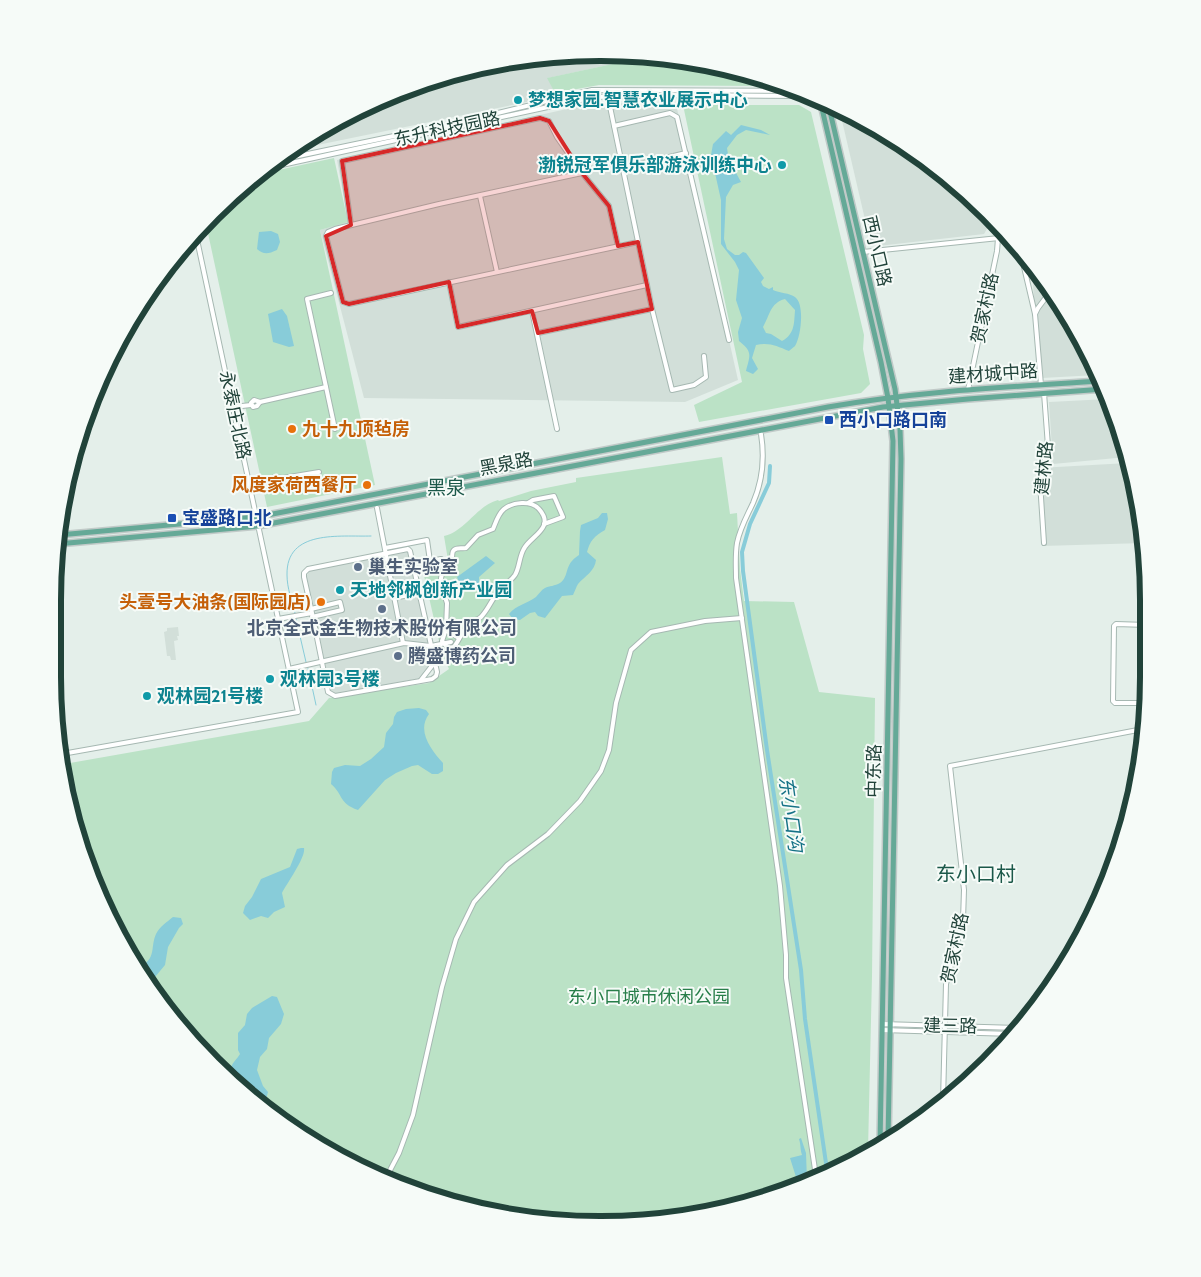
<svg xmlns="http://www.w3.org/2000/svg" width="1201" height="1277" font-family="Cabin,'Noto Sans SC',sans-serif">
	<rect width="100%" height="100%" fill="#e4efea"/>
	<g fill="#d2dfd9">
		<path d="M636,54L650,56L548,78L555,93L541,99L293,150L327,126L424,82L529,57Z"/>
		<path d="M594,103L676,104L738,380L685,402L364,398L320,230L348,221L337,160Z"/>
		<path d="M842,109L934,166L992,220L984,234L878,246L870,241L840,112Z"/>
		<path d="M1033,283H1044L1075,326L1097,375L1042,378L1035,323Z"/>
		<path d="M1108,399L1119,424L1127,457L1053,464L1049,402Z"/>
		<path d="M1128,463L1144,529V543L1042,546L1039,468Z"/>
		<path d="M408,552L432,664L421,678L335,694L331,691L306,577L309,571Z"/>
		<path d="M178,627L179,636H177L178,640L174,641L176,660H171L170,656H167L164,632L167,631V628Z"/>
	</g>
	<g fill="#bbe2c6">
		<path d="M650,56L742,71L778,85L773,86L599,85L555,93L547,78Z"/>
		<path d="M683,105H799L811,112L864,335L863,349L870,384L861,393L699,422L694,405L742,382Z"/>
		<path d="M334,158L348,222L320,230L375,485L267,507L206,224L239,188L260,174Z"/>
		<path d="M722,457L730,514L737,513L740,569L744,601L794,602L819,692L875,698L872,976L868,1151L777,1195L672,1220L564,1223L458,1206L327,1151L239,1089L166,1010L109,919L72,810L69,785L70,763L309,721L329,698L429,683L449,669L442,654L422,567L448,560L444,536C466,531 476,506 498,500L499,501L531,491L576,482V478Z"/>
	</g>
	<g fill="#88ccd9" fill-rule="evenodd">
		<path d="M741,125L761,130L770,135L746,130L737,135L727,148L731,173L735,171L741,182L733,185L726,197L724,239L727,249L735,255H739L743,252L746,253L764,278L761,282L763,286L769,289L773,287V290C779,293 790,293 795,297C805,304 801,337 795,346C794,347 790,350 789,351C777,346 769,342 756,345L752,358L758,369L753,374L746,371C750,355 753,352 739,341L738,332L742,318L736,300L739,270L735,262L721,244V200L711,155L713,144L726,131L731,135ZM785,299L795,310C794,323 795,334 782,341L771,334L766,333L763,327C770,315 770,303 785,299Z"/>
		<path d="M271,231L278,234L280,242L277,250C268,254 264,255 257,249L259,232Z"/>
		<path d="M282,309L287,316L294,346L289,347L273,342L268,314Z"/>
		<path d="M602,513H607L608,519L605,530C594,536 590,541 587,552L596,560C595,571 585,576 578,584C576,587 575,591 573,595L562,596L545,618L538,616L535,612L530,613L520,620L513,619L509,614C516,605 527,604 536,597C539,594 541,590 545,588C549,586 555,586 560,583C570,576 563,565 579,555L580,531L581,525L598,518Z"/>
		<path d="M486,556L495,563L479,577V585L470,588L467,587L466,583L459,582L457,577Z"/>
		<path d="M419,708L426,710L429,714C416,731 432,751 443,763V771L438,774H432L418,765L412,766L396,773L385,780L358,810C338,803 344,795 331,784L332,772L334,768L345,765L360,766L371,759L384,747L386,733L393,724L394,717L397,712L406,709Z"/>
		<path d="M301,848H304C306,857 287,883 282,893L285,907L274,912L268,918L261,916L250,920L243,913L245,906L252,897L261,879L290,867L297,849Z"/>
		<path d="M173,917L181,918L183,924L179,928L168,947L165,965L155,977L148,981L139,967C157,959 150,947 156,934C160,926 167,922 173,917Z"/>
		<path d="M272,996L277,997L284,1014L281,1024L269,1038L267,1049L260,1057L257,1070L263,1086L268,1092L264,1106C252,1097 225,1085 231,1067C233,1062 237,1059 240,1054L238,1050V1033L245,1025L247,1014L252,1008Z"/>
		<path d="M801,1138L806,1153L807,1181L790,1189H787L784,1181L789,1180L796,1181V1177L790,1158L802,1155C800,1149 801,1145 799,1139Z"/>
	</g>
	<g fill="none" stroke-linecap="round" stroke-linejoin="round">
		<g stroke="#88ccd9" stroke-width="1">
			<path d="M518,60L525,66L539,57"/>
			<path d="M295,613C292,601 287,588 287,575C286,529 340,537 371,536"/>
			<path d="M296,619L306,662"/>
			<path d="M308,668L316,705"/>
		</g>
		<path stroke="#88ccd9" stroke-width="4" d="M770,466L769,483L750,524L742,552L743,571L767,750L801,970L805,1019L827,1170"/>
		<defs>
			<g id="minor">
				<path d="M608,97L652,309L672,390L694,385L706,377L704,356"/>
				<path d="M614,126L670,113L677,117L729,340"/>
				<path d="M279,160L461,122L592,90L795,91"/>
				<path d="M268,168L594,97L682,95L807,96"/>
				<path d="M623,168L686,153"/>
				<path d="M480,196L497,272"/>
				<path d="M351,225L342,161L540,118L549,121L557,137L582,173"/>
				<path d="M618,246L609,206L582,173L439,204L335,229L328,232L326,236L343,302L349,304L638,242"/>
				<path d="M863,252L999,238"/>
				<path d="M1026,258L1024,267L1035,314L1041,385"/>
				<path d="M449,282L458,327L647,285"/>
				<path d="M532,311L557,429"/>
				<path d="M1035,314L1038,308L1050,292"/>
				<path d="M538,333L652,309"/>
				<path d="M326,387L307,299L331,293"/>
				<path d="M968,390L997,251L999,226"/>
				<path d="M254,400L260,402L257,406L253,407L251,403Z"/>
				<path d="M260,402L326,387L335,429"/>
				<path d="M233,407L251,405"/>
				<path d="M761,434C765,459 763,480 753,503C747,516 740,528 737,543C735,555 736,566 736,578L780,886L786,955V978L816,1176"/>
				<path d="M283,478L319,472"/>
				<path d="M250,486L269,481L279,482L283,478L274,477L269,481"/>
				<path d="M528,503L533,500L554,496L563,517L544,524"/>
				<path d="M377,508L403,643"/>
				<path d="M1044,543L1040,482L1048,446L1044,393"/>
				<path d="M385,548L427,540L430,561L441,559"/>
				<path d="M394,598L442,588L447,603L446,629L442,641L448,648L454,647C460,639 463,629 471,622C474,620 478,620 481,617C488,610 492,599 498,592C503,586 511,581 515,575C520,567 519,555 525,547C533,535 555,527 539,509C531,500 513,502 504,509C498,514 496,522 493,529L478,535L466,548C463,549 457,547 454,550C451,552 453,559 451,562C446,573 438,571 442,588"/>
				<path d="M311,609L340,602L342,610L312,617"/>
				<path d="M278,619L312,613L328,692L335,696L432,679L436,676L437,672L410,551L408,549L308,569L304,573V577L312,613"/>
				<path d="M445,630L459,638"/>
				<path d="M289,669L404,643L431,646L451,642"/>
				<path d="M421,680L435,662"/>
				<path d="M1146,703H1115L1113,701L1114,626L1116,624L1147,625"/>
				<path d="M60,722L64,754"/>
				<path d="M62,754L298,712L196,235"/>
				<path d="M882,1024L1018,1028"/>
				<path d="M882,1030L1013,1034"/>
				<path d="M943,1101L946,984L963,920L964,890L950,766L1143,729"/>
				<path d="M387,1176L399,1153L413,1115L442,987L456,939L474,902L507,865L548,834L580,801L601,771L609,750L616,703L631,650L651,632L705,621L742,618"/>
			</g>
			<g id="major">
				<path d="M820,100L881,362L888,398L893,441L880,1145"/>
				<path d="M828,103L895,389L900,429L901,459L888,1141"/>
				<path d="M59,535L257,517L828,407C918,391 1009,387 1100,381"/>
				<path d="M57,544L258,526L883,407L968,399L1104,389"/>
			</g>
		</defs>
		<use href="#minor" stroke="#a6b8b2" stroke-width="6"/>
		<use href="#major" stroke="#c1cac8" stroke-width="8"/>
		<use href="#minor" stroke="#fff" stroke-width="4"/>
		<use href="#major" stroke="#65a997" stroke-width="5"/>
	</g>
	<path fill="#d62828" fill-opacity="0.2" stroke="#d62828" stroke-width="4" stroke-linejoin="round" d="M540,118L549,121L582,173L609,206L618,246L638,242L652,309L538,333L532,311L458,327L449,282L349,304L343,302L326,236L351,225L342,161Z"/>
	<g fill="#0f9aa8" stroke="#f6fbf8" stroke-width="2">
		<circle cx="518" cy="100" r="5"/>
		<circle cx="782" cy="165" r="5"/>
		<circle cx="340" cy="590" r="5"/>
		<circle cx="270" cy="679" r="5"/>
		<circle cx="147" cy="696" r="5"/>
	</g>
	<g fill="#1a4fb4" stroke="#f6fbf8" stroke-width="2">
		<rect x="824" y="415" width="10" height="10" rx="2.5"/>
		<rect x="167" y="513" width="10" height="10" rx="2.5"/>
	</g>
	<g fill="#e8710a" stroke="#f6fbf8" stroke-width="2">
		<circle cx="292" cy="429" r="5"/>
		<circle cx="367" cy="485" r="5"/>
		<circle cx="321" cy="602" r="5"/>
	</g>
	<g fill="#5c6f8a" stroke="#f6fbf8" stroke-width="2">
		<circle cx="358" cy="567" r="5"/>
		<circle cx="382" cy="609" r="5"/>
		<circle cx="398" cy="656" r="5"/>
	</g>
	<g text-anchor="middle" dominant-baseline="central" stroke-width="4" stroke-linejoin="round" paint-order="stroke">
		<g font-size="18" font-weight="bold" fill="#0d838f" stroke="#f6fbf8" text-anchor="start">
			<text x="528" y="100">梦想家园.智慧农业展示中心</text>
			<text x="772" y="165" text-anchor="end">渤锐冠军俱乐部游泳训练中心</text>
			<text x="350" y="590">天地邻枫创新产业园</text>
			<text x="280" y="679">观林园3号楼</text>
			<text x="157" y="696">观林园21号楼</text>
		</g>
		<g font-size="18" fill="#21433a" stroke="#f6fbf8">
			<text transform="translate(447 129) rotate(-12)">东升科技园路</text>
			<text transform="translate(877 251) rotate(77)">西小口路</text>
			<text transform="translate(985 308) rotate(-78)">贺家村路</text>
			<text transform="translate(993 374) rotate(-4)">建材城中路</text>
			<text transform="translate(235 415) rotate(78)">永泰庄北路</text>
			<text transform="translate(506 464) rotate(-11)">黑泉路</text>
			<text transform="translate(1044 468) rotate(-85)">建林路</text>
			<text transform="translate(874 771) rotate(-89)">中东路</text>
			<text transform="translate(955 948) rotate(-78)">贺家村路</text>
			<text transform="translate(950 1026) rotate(1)">建三路</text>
		</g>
		<g font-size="18" font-weight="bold" fill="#164399" stroke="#f6fbf8" text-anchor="start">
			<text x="839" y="420">西小口路口南</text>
			<text x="182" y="518">宝盛路口北</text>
		</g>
		<g font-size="18" font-weight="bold" fill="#c56008" stroke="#f6fbf8" text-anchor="end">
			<text x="302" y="429" text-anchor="start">九十九顶毡房</text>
			<text x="357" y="485">风度家荷西餐厅</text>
			<text x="311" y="602">头壹号大油条(国际园店)</text>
		</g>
		<g font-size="18" font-weight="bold" fill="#4e5e75" stroke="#f6fbf8" text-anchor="start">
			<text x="368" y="567">巢生实验室</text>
			<text x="382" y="628" text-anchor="middle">北京全式金生物技术股份有限公司</text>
			<text x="408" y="656">腾盛博药公司</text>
		</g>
		<g font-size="18" fill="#277e49" stroke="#f6fbf8">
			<text x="649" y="997">东小口城市休闲公园</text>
		</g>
		<g font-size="19" fill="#1b5849" stroke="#f6fbf8">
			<text x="446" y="487">黑泉</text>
		</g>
		<g font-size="19" font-style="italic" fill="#157286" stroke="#f6fbf8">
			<text transform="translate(791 814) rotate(82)">东小口沟</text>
		</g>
		<g font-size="20" fill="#1b5849" stroke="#f6fbf8">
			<text x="976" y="874">东小口村</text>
		</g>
	</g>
	<path d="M0 0H1201V1277H0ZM600 61H601A539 539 0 0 1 1140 600V677A539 539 0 0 1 601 1216H600A539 539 0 0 1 61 677V600A539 539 0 0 1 600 61Z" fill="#f6fbf8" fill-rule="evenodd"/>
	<path fill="none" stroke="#21433a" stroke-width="6" d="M600 61H601A539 539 0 0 1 1140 600V677A539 539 0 0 1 601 1216H600A539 539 0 0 1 61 677V600A539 539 0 0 1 600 61Z"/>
</svg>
